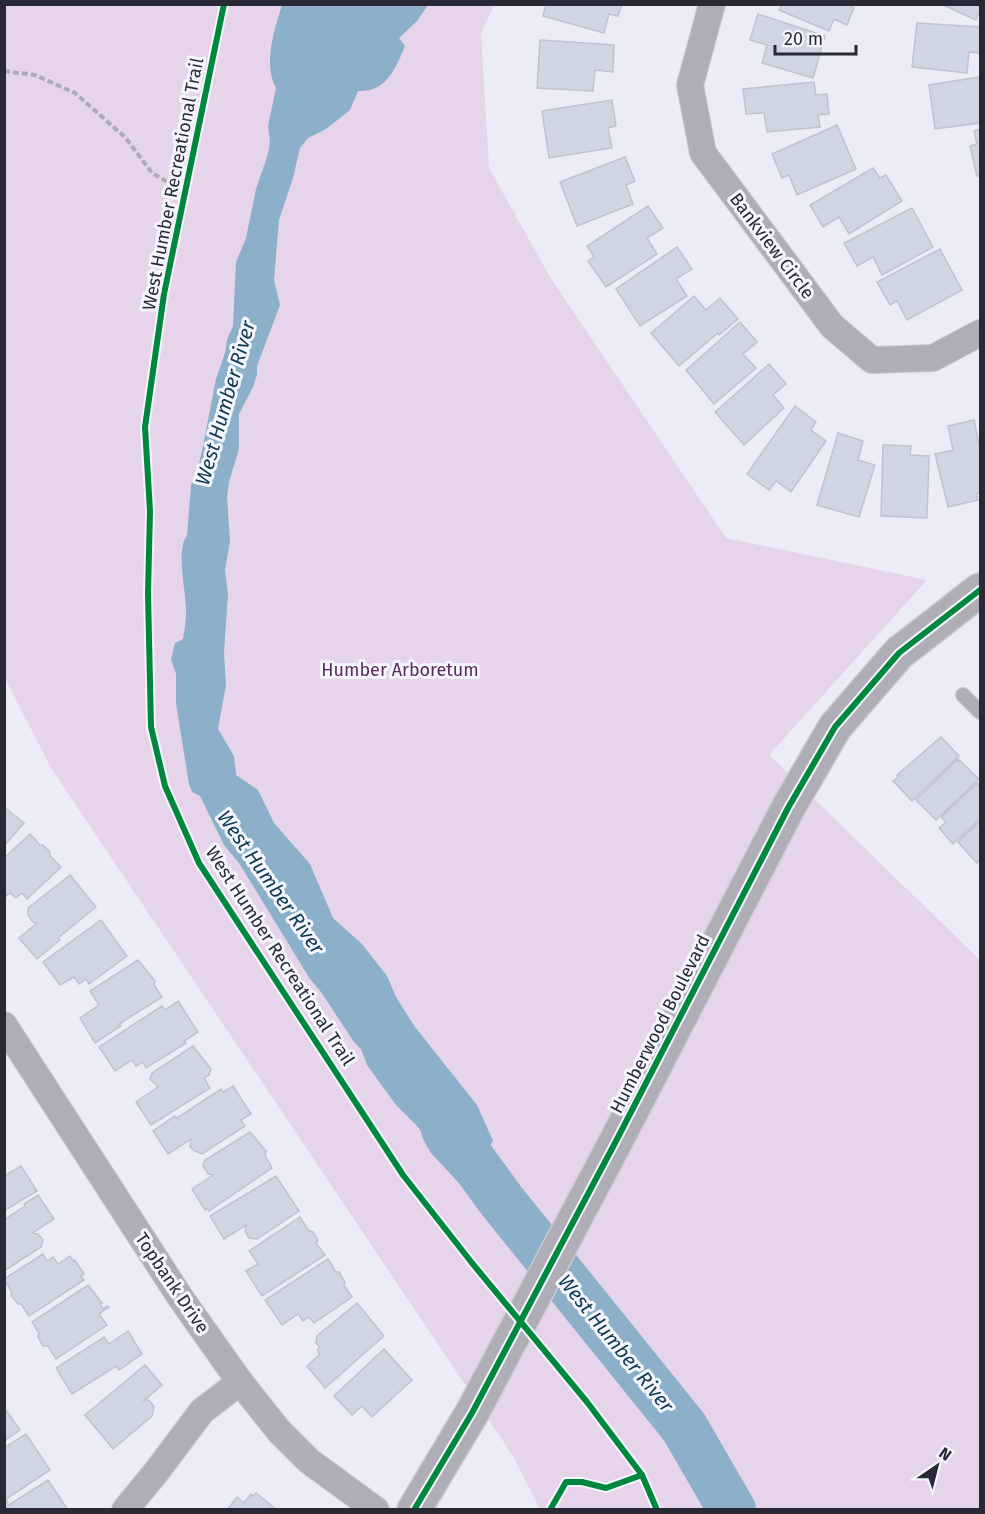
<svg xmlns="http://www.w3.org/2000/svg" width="985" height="1514" font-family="'Fira Sans',sans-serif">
	<rect width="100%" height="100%" fill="#ebecf6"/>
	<path fill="#e6d4ea" d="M5,5H494L481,33L489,168L550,277L726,538L927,580L769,755L980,960V1509H540L513,1456L51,768L5,678Z"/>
	<path fill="#8cb0c9" d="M282,5H428L417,21L399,38L405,46C396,68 386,93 358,91L350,110L326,129L308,138L300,148L293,178L279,220L274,280L280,305L257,366V375L253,387L239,414V449L229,482L227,497L230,541L225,570L228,594L224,653L226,685L218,729L234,756L236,775L258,790L274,823L310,864L333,918L362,944L387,976L396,997L415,1027L477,1105L493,1141L466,1186L458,1182L431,1153L423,1139L420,1129L396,1105L367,1065L361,1049L354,1042L321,992L310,979L239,863L224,845L200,796L192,792L189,784L176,704V674L171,659L175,643L183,639C184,631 186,623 186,615C187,593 175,552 187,535L191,485L196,476L202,451L216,379L225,353L227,340L233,326L236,262L246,238L256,189L268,154L270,141L268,126L276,88C263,63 274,31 282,5Z"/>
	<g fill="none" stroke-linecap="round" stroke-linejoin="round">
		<path stroke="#8cb0c9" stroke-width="48" d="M439,1115L501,1200L684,1427L732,1510"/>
	</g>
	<g fill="#d0d5e3" stroke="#c0c3cd" stroke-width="1.5">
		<path d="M546,4H622L618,16L609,14L604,33L543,16Z"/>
		<path d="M782,4H847L854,8L847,25L834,19L829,31L779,10Z"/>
		<path d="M941,4H980V9L976,20Z"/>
		<path d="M758,14L825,36L813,78L762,63L767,45L750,40Z"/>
		<path d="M917,23L980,27V53L969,52L967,73L912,67Z"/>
		<path d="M540,40L614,45L613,72L595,70L593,91L537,88Z"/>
		<path d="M980,77V123L935,129L929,85Z"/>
		<path d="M814,82L816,95L827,94L829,114L818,115L820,127L767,132L764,113L746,114L743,89Z"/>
		<path d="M612,100L616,126L608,128L612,148L549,158L542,111Z"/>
		<path d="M837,125L856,169L797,195L789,175L782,178L772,154Z"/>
		<path d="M980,129V175L977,176L970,146L977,144L974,131Z"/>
		<path d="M625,157L635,181L626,185L633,204L577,226L560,182Z"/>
		<path d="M873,168L880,178L886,175L902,201L849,234L839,217L823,227L810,205Z"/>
		<path d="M648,206L663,228L647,238L657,254L606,287L588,261L594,257L587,246Z"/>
		<path d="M912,208L933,247L882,275L873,257L857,266L844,243Z"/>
		<path d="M677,247L692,269L676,279L687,296L640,326L616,289Z"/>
		<path d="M940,249L962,290L907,320L897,301L890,305L877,282Z"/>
		<path d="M694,296L706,310L720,298L738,319L719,335L718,333L679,366L651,333Z"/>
		<path d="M740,322L757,342L743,354L756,368L714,404L686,370Z"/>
		<path d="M769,364L786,384L773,395L784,408L744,445L715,412Z"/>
		<path d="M795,406L816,422L811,430L826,441L791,492L776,481L769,490L747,474Z"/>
		<path d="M974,420L980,449V493L976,494L978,500L948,507L935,454L953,450L948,426Z"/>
		<path d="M838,433L863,441L858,460L875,465L859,517L817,505Z"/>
		<path d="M883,445L911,446L910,455L929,456L927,518L881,516Z"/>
		<path d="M941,737L959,756L912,801L893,781L899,776L897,775Z"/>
		<path d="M958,759L979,779L936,820L916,800Z"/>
		<path d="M977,783L980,787V819L953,844L939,828L946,822L941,817Z"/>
		<path d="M4,807L24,823L4,846Z"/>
		<path d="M980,821V859L977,863L958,842Z"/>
		<path d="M30,834L40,845H43L50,852V856L61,867L27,899L22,893L16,898L10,893L4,898V858Z"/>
		<path d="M70,875L96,907L58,938L60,940L37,959L19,938L37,923L33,922L28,915V908Z"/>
		<path d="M101,920L127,956L89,984L86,979L79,984L74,977L60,985L43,962Z"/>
		<path d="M138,960L155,981L154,985L162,997L119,1024L121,1026L95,1043L80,1018L99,1005L90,991Z"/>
		<path d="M178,1001L198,1032L184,1041L186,1043L146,1068L143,1062L136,1066L132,1060L115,1071L99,1047L162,1006L165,1010Z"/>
		<path d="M193,1046L211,1069L209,1075L204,1078L210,1088L151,1125L136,1102L158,1087L150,1079L152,1073Z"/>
		<path d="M233,1086L251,1114L241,1120L245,1126L202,1154L195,1151L190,1147L191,1139L168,1154L153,1131L175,1116L177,1118L221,1089L223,1092Z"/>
		<path d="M250,1132L266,1151L265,1155L272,1168L209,1211L207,1208L205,1210L192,1189L213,1175L208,1174L203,1166L205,1160Z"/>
		<path d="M21,1166L37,1191L4,1211V1176Z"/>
		<path d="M276,1176L299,1211L257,1239L249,1238L245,1231L246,1225L224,1239L210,1216Z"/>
		<path d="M38,1195L54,1219L32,1233L38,1234L43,1240L41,1247L4,1271V1220L25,1206L24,1204Z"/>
		<path d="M300,1217L309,1231L313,1232L318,1240L316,1243L325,1255L262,1296L246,1271L258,1264L249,1251Z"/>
		<path d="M43,1254L47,1261L53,1257L58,1264L70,1256L73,1261L75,1260L84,1274L81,1276L84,1280L29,1316L21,1304H18L11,1295V1291L4,1279Z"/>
		<path d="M328,1259L336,1272H339L345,1282L344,1285L352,1297L314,1323L309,1317L303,1321L298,1314L282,1325L265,1300Z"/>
		<path d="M88,1285L102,1303L100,1304L103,1309L107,1306L109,1307L99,1314L107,1325L56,1359L48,1346H43L38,1337L39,1333L32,1322Z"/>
		<path d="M357,1303L384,1336L325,1388L307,1366L320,1354L317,1350L320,1348L316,1343L317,1336Z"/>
		<path d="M128,1331L142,1354L119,1370L116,1366L72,1394L56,1368L104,1337L109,1344Z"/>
		<path d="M384,1349L412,1380L372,1417L362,1406L352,1415L334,1396Z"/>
		<path d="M145,1365L162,1385L144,1401L149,1400L154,1407L152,1416L113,1449L85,1415Z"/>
		<path d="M4,1407L20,1430L4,1441Z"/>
		<path d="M26,1434L50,1470L6,1499L8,1503L4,1505V1448Z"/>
		<path d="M48,1480L68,1510H4V1508Z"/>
		<path d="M256,1493L277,1510H227L237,1497L244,1503L251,1494L253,1496Z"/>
	</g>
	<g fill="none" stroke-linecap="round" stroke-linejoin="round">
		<defs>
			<path id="service" d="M963,695L980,712"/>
			<g id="minor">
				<path d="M712,4L690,85L703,153L832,326L872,360L933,358L980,333"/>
				<path d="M4,1025L180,1297L240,1382L279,1431L309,1461L376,1510"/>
				<path d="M125,1510L157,1471L202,1411L240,1382"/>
			</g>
			<path id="tertiary" d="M414,1510L472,1413L615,1143L788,808L835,727L899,653L980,590"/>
		</defs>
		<use href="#service" stroke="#c9cad2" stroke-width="16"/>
		<use href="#minor" stroke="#c9cad2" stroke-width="28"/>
		<use href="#tertiary" stroke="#c9cad2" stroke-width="36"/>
		<path stroke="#adabb3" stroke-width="4" stroke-dasharray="6 3" stroke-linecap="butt" d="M4,71L35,75L75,93L126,138L152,173L185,192"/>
		<use href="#service" stroke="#afadb5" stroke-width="14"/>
		<use href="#minor" stroke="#afadb5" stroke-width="26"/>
		<use href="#tertiary" stroke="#afadb5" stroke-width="33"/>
		<defs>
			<g id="cycleway">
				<path d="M224,4L164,294L145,427L150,511L148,593L151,727L165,786L199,863L403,1175L472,1263L587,1402L642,1475L657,1510"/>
				<path d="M414,1510L472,1413L615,1143L788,808L835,727L899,653L980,590"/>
				<path d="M550,1510L566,1482H582L606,1488L642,1475"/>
			</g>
		</defs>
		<use href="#cycleway" stroke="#f5f6fd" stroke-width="10"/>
		<use href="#cycleway" stroke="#00873e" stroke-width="6"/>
	</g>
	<g text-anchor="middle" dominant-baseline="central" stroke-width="6" stroke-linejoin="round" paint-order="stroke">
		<g font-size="18" fill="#282935" stroke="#f5f6fd">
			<text transform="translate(173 184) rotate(-79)">West Humber Recreational Trail</text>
			<text transform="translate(772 246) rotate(53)">Bankview Circle</text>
			<text transform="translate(280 956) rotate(57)">West Humber Recreational Trail</text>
			<text transform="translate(660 1024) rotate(-63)">Humberwood Boulevard</text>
			<text transform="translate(172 1283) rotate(56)">Topbank Drive</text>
		</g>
		<g font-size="18" fill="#5a295c" stroke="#f5f6fd">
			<text x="400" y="670">Humber Arboretum</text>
		</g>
		<g font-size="20" font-style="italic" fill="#0e3a51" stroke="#f5f6fd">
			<text transform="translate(225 403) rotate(-74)">West Humber River</text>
			<text transform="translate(271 882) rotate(55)">West Humber River</text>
			<text transform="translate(616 1343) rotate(51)">West Humber River</text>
		</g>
	</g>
	<rect width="985" height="1514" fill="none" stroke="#282935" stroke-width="12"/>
	<g transform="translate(937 1466) rotate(35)" stroke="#f5f6fd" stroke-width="4.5" paint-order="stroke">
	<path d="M0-4.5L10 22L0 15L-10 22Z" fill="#282935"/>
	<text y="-9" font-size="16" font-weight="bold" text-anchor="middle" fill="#282935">N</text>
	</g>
	<path d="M775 45v9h81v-9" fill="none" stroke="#282935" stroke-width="3"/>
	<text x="784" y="45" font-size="18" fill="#282935" stroke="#f5f6fd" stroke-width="4.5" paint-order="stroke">20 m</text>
</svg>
